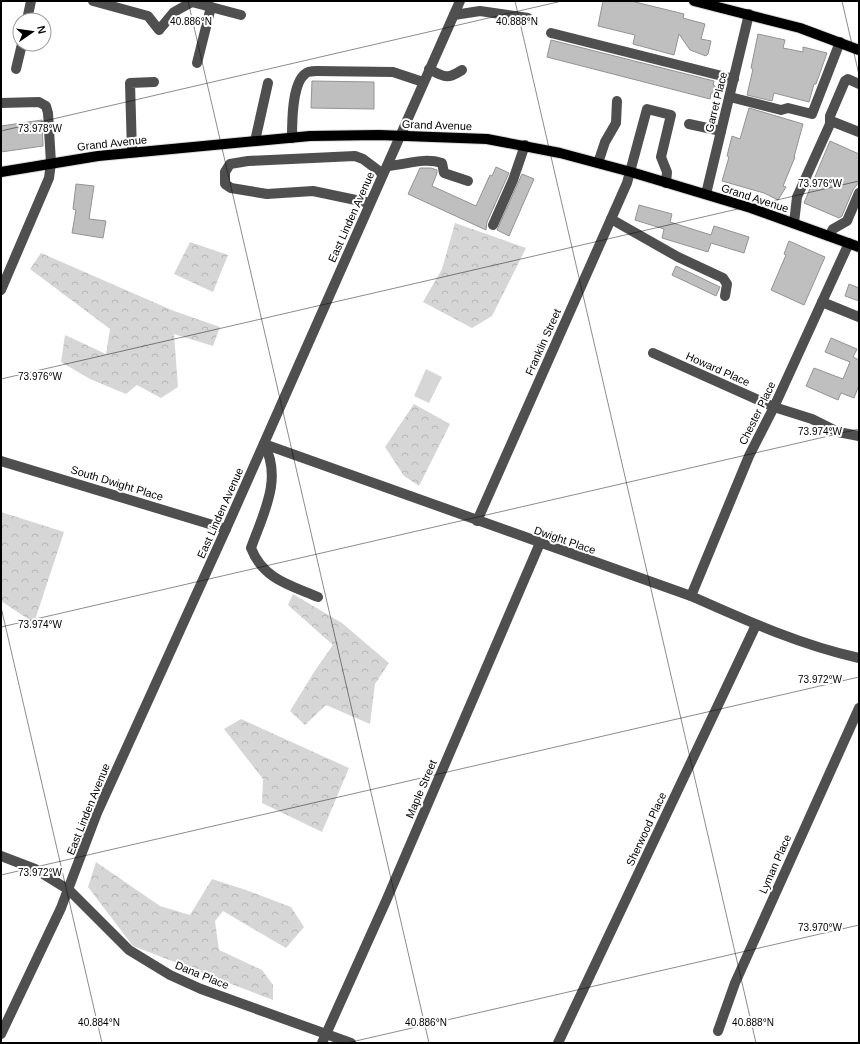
<svg xmlns="http://www.w3.org/2000/svg" width="860" height="1044" font-family="Helvetica,sans-serif">
	<defs>
		<pattern id="forest-crowns" width="20" height="18" patternUnits="userSpaceOnUse"><rect width="20" height="18" fill="#d6d6d6"/><path d="M2 6a3 3 0 1 1 6 0M12 15a3 3 0 1 1 6 0" fill="none" stroke="#b6b6b6"/></pattern>
	</defs>
	<rect width="100%" height="100%" fill="#fff"/>
	<g fill="url(#forest-crowns)">
		<path d="M455,223L526,248L492,316L472,328L423,302L442,269Z"/>
		<path d="M190,242L228,255L213,292L174,274Z"/>
		<path d="M41,253L174,311L220,327L213,346L174,334L178,387L161,398L137,385L126,394L90,379L61,362L65,335L106,354L110,329L30,269Z"/>
		<path d="M414,404L450,424L419,486L404,476L385,447Z"/>
		<path d="M1,512L64,532L34,623L1,601Z"/>
		<path d="M293,594L342,623L389,663L375,684L370,724L326,705L305,725L290,711L316,669L333,645L288,605Z"/>
		<path d="M241,719L349,768L322,832L262,803L263,779L224,729Z"/>
		<path d="M96,862L160,906L190,915L212,879L246,890L291,907L304,927L286,948L223,911L215,921L219,950L262,970L273,985V1000L133,946L88,887Z"/>
	</g>
	<path fill="#d6d6d6" d="M426,369L442,377L429,403L414,396Z"/>
	<g fill="#bfbfbf" stroke="#939393">
		<path d="M603,1H631L684,14L683,18L705,24L701,39L711,41L708,54L706,56L690,50L679,34L674,55L633,44L635,35L598,26Z"/>
		<path d="M758,34L785,40L783,48L803,52V47L827,53L816,84H814L809,102L774,93L772,101L747,95L753,69L751,68Z"/>
		<path d="M551,40L714,81L713,85L715,86L714,93H711L710,99L547,57Z"/>
		<path d="M312,81L374,82V109L311,108Z"/>
		<path d="M749,108L803,124L794,157H795L783,186L786,187L778,200L764,193L722,181L729,157L727,156L732,136L740,139Z"/>
		<path d="M42,120L43,146L1,152V126Z"/>
		<path d="M830,141L859,154V182L853,190L842,216L839,218L804,203Z"/>
		<path d="M496,167L509,173L487,222L486,230L408,194L420,168H431L437,170V173L432,186L476,206L490,175L492,176Z"/>
		<path d="M522,174L534,179L509,236L497,230Z"/>
		<path d="M76,184L94,186L89,219L106,221L103,238L72,233L76,210L73,209Z"/>
		<path d="M639,205L672,214L670,222L711,235L714,226L749,237L744,253L711,243L708,252L662,238L664,229L635,220Z"/>
		<path d="M789,241L825,257L804,305L771,290L786,255L784,254Z"/>
		<path d="M676,266L720,287L716,296L672,275Z"/>
		<path d="M849,284L859,288V301L845,296Z"/>
		<path d="M831,338L857,349L853,357L859,360V385L854,398L841,393L838,400L806,386L814,368L843,379L850,362L825,352Z"/>
	</g>
	<g fill="none" stroke-linecap="round" stroke-linejoin="round">
		<defs>
			<g id="major">
				<path d="M694,1L800,28L859,50"/>
				<path d="M1,172L98,156L310,136L379,135L487,139L560,153L631,172L751,208L859,247"/>
			</g>
		</defs>
		<use href="#major" stroke="#dbdbdb" stroke-width="12"/>
		<g stroke="#4f4f4f" stroke-width="10">
			<path d="M93,1L148,16L159,30L174,12L192,2L241,15"/>
			<path d="M454,15L480,11L528,18"/>
			<path d="M27,20L31,1"/>
			<path d="M551,33L734,79"/>
			<path d="M197,63L211,7"/>
			<path d="M16,69L22,44"/>
			<path d="M429,69C444,77 447,80 462,70"/>
			<path d="M730,97L781,110L788,108L812,114L840,42"/>
			<path d="M1,103L39,102L46,106L48,113L51,163L49,178L1,290"/>
			<path d="M831,121L859,132"/>
			<path d="M689,124L721,131"/>
			<path d="M292,138C292,122 292,84 305,74C308,71 313,71 317,71L393,72L423,82"/>
			<path d="M255,141L268,83"/>
			<path d="M132,152L130,83L154,82"/>
			<path d="M598,163L605,142L616,123L617,101"/>
			<path d="M387,166C406,165 423,157 442,163L444,173L468,181"/>
			<path d="M706,194L749,14"/>
			<path d="M370,203L313,191L267,194L231,188L225,184V172L230,164L248,161L355,156L363,159L383,174"/>
			<path d="M611,219L678,257L723,278L727,284L725,296"/>
			<path d="M794,223L797,197L830,124V116L845,81L848,79L859,84"/>
			<path d="M493,225L513,180L525,145"/>
			<path d="M829,236L833,229L847,221L859,193"/>
			<path d="M822,302L859,317"/>
			<path d="M653,353L774,407L812,419L838,432L859,436"/>
			<path d="M264,444L691,596C745,620 800,645 859,658"/>
			<path d="M264,444C283,479 263,514 251,548C263,579 290,585 318,597"/>
			<path d="M1,461L226,529"/>
			<path d="M477,521L627,183L647,109L671,115L661,157L667,172L666,183"/>
			<path d="M691,596L749,456L774,407L849,243"/>
			<path d="M1,856L35,869L69,890L129,950L170,975L201,989L351,1043"/>
			<path d="M718,1031L735,983L859,708"/>
			<path d="M1,1034L61,908L97,813L226,529L460,1"/>
			<path d="M322,1043L386,901L540,543"/>
			<path d="M558,1043L756,625"/>
		</g>
		<use href="#major" stroke="#000" stroke-width="10"/>
	</g>
	<path fill="none" stroke="#000" stroke-width="1" stroke-opacity="0.45" d="M188,1L429,1043M515,1L756,1043M842,1L859,75M1,131L562,1M1,379L859,181M1,607L102,1043M1,627L859,429M1,875L859,677M347,1043L859,925"/>
	<g text-anchor="middle" dominant-baseline="central" stroke-width="4" stroke-linejoin="round" paint-order="stroke">
		<g font-size="11" fill="#000" stroke="#fff">
			<text transform="translate(716 102) rotate(-76)">Garret Place</text>
			<text transform="translate(437 125) rotate(2)">Grand Avenue</text>
			<text transform="translate(112 143) rotate(-6)">Grand Avenue</text>
			<text transform="translate(755 198) rotate(18)">Grand Avenue</text>
			<text transform="translate(351 217) rotate(-66)">East Linden Avenue</text>
			<text transform="translate(543 342) rotate(-66)">Franklin Street</text>
			<text transform="translate(718 369) rotate(24)">Howard Place</text>
			<text transform="translate(757 413) rotate(-64)">Chester Place</text>
			<text transform="translate(117 483) rotate(17)">South Dwight Place</text>
			<text transform="translate(220 513) rotate(-66)">East Linden Avenue</text>
			<text transform="translate(565 540) rotate(19)">Dwight Place</text>
			<text transform="translate(421 789) rotate(-67)">Maple Street</text>
			<text transform="translate(88 809) rotate(-68)">East Linden Avenue</text>
			<text transform="translate(646 829) rotate(-65)">Sherwood Place</text>
			<text transform="translate(775 864) rotate(-66)">Lyman Place</text>
			<text transform="translate(202 975) rotate(22)">Dana Place</text>
		</g>
	</g>
	<g font-size="10" text-anchor="middle" fill="#000" stroke="#fff" stroke-width="4" stroke-linejoin="round" paint-order="stroke">
		<text x="191" y="25">40.886°N</text>
		<text x="517" y="25">40.888°N</text>
		<text x="40" y="132">73.978°W</text>
		<text x="820" y="187">73.976°W</text>
		<text x="40" y="380">73.976°W</text>
		<text x="820" y="435">73.974°W</text>
		<text x="40" y="628">73.974°W</text>
		<text x="820" y="683">73.972°W</text>
		<text x="40" y="876">73.972°W</text>
		<text x="820" y="931">73.970°W</text>
		<text x="99" y="1026">40.884°N</text>
		<text x="426" y="1026">40.886°N</text>
		<text x="753" y="1026">40.888°N</text>
	</g>
	<rect width="860" height="1044" fill="none" stroke="#000000" stroke-width="4"/>
	<g transform="translate(32 32) rotate(77)"><circle r="19" fill="#ffffff" stroke="#999999"/>
	<path d="M0-3L7 15L0 10L-7 15Z" fill="#000000"/>
	<text y="-6" font-size="11" font-weight="bold" text-anchor="middle" fill="#000000">N</text>
	</g>
</svg>
